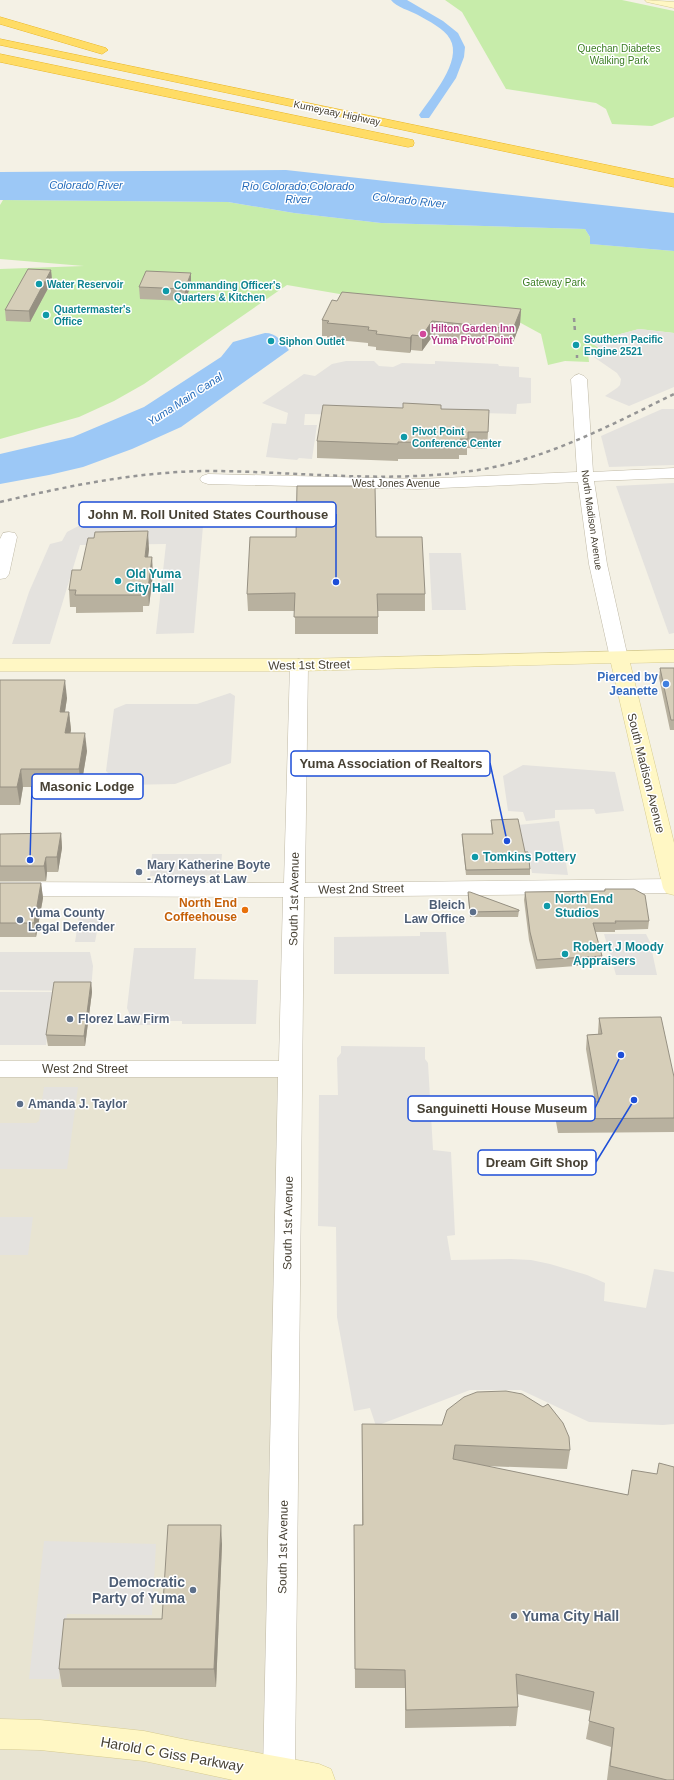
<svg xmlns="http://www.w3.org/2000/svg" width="674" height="1780" font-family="Helvetica,sans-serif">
	<rect width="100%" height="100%" fill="#f4f1e5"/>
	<path fill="#e8e4d2" d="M0,1069H290L277,1780H0Z"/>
	<g fill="#c7ecaa">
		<path d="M445,0H622L674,11V117L652,126L612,124L606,109L596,103L506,89L462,12Z"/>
		<path d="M3,200L228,202L294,213L381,223L585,229L590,237L591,244L674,251V333L639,329L591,342L599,348L588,353L589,362L565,361L548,365L541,334L519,322L480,318L287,285L144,384L114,401L79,417L0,439V269L84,266L0,259V205Z"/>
	</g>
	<g fill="#e4e2de">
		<path d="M639,329L674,333V387L629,406L605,396L617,388L620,385L621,379L617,373L588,353L599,348L590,342Z"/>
		<path d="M346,361H374L379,366L393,367L402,363L430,364H435V361L498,364L499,366L519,367V377L531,378V403L517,404L516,414L401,411L397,416L305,414L304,425H317L312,459L299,458L297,460L266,457L272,423L286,424L288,413L262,403L304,374L315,376L332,364Z"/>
		<path d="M662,409H674V465L609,467L601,436Z"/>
		<path d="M674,483V633L669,634L616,486Z"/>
		<path d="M182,504V513L204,514L194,633L156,634L166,544L80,545L50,644H12L29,592L50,544L62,541L67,532L103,513L123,512L124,505Z"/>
		<path d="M429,553H461L466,610H432Z"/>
		<path d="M230,693L235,696L231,763L175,784L124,785L125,775H110L106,771L114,709L126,704H197Z"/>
		<path d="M523,765L615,772L624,811L596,814L594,809L555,810V818L526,821L523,812L508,811L503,776Z"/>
		<path d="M559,821L568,875L532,873L529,856H524L518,825Z"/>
		<path d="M152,854H222L220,875L150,876Z"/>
		<path d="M80,910H101L95,942H75Z"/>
		<path d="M420,932H446L449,974H334V937L420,936Z"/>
		<path d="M604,934H646L650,942L657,975H616Z"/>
		<path d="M134,948H196L194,979L258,980L256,1024H182V1021H165L164,1025H134L127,1008Z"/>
		<path d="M0,952H90L93,966L91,991L0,990Z"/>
		<path d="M0,992H54L46,1045H0Z"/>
		<path d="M341,1046L425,1047V1059L428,1063L433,1150L451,1152L455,1235L447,1236L451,1260L511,1259L531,1260L550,1264L587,1275L605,1283L604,1301L646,1308L654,1269L674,1272V1424L663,1425L589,1422L521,1390H470L376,1426L370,1408L354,1411L337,1317L336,1227L318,1226L319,1095H338L337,1058L341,1053Z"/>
		<path d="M44,1087H78L67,1169H0V1123H36L39,1121Z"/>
		<path d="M0,1217H33L28,1255H0Z"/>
		<path d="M44,1541L156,1544L152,1615L67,1614L59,1679H29Z"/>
	</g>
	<g fill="#9cc8f6">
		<path d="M286,170L674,213V251L590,244V237L585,229L381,223L294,213L228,202L0,200V172Z"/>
		<path d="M265,333C277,333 281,341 289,350L181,427L132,449L83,467L49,475L0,484V454L73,437L144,407L221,357L233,342Z"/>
	</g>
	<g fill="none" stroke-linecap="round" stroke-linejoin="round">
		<path fill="#9cc8f6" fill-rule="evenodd" d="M391,0H407L443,21L458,33L465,47L464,57L456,78L429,118H421L419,115C431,97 463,61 450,39C444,28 428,21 418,15C411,11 396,7 391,0Z"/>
		<defs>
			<g id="street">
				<path d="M579,374L584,376L587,379L593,472L674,468V478L594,481L607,564L628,658L625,662L619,663L613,662L610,658L589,564L578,482L418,489L208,484L202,482L200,479L202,476L208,474L418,479L577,472L571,379L574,376Z"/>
				<path d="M9,532L15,533L17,537L9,574L6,578L0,579V539L3,533Z"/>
				<path d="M299,659L305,661L308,665L305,883L674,879V893L304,897L295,1772L291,1780H267L263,1772L278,1077H0V1061H279L283,897L0,896V882L284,883L290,665L293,661Z"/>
			</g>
			<g id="secondary">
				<path d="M645,0L674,2V8L647,2Z"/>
				<path d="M674,650V662L630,663L674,843V895L666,893L663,888L611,663L299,671H0V659H299Z"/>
				<path d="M0,1719L40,1720L144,1731L187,1740L319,1764L331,1769L335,1780H233L144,1761L40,1750L0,1749Z"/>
			</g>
			<g id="highway">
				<path d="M0,17L106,48L108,50L102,54L0,24Z"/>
				<path d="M0,39L674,179V187L0,45Z"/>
				<path d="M0,54L408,139L413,140L414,143L413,146L408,147L0,62Z"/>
			</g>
		</defs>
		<use href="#street" stroke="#c0baa7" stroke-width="1"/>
		<use href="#secondary" stroke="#d7cc91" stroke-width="1"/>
		<use href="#highway" stroke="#e9b729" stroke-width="1"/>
		<use href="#street" fill="#fff" fill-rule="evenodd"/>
		<use href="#secondary" fill="#fff7c4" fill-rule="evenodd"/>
		<use href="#highway" fill="#ffdc65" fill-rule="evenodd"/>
		<g stroke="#959595" stroke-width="2.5" stroke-dasharray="4 4" stroke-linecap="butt">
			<path d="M574,318L575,332"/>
			<path d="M577,355V358"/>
			<path d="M0,502C68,486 135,472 206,471C299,471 391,485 484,469C551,457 613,424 674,394"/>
		</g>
	</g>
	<g fill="#b8b19f">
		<path d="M51,270L52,281L30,322L6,321L5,310Z"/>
		<path d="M191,285L185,301L140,299L139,287Z"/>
		<path d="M521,309L520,324L512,345L432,337L422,351L411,350L410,353L376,350V347L368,346V343L327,339V336H322V320Z"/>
		<path d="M441,409L488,432L487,449L467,448V455H459V459H398V461L317,458V441Z"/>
		<path d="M376,537L425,594V611H378V634H295V611H248L247,594Z"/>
		<path d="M149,549L148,557L153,574L149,606H143V612L76,613V607H70L69,590L81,570Z"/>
		<path d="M660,668H674V732V730H670L659,678Z"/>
		<path d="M0,680L67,698L65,712H69L71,730L70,733L87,751L81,787H23L20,805H0Z"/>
		<path d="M491,820L525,852L530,869V875H466L462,839V834H492L491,825Z"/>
		<path d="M61,833L62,848L58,872H47L46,881H0V834Z"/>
		<path d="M0,883H41L43,898L36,937H0Z"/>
		<path d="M605,889L649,921L648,929L615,930V932H595L602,956V964L536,969L529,940L524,900L525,892L604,891Z"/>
		<path d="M468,892L519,910L518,917H470L468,897Z"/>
		<path d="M91,982L92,992L85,1046H48L46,1035Z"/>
		<path d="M599,1018L674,1077V1132L558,1133L555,1116L557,1102H595L586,1049L587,1035L598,1034V1032Z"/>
		<path d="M362,1424L570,1450L567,1469L485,1466L628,1495L632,1470L674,1780H607L611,1747L586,1739L591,1711L517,1694L518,1707L516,1726L405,1728V1688H355L354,1525H362Z"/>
		<path d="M222,1544L216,1687H62L59,1669L162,1619Z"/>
	</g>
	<g fill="#969082">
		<path d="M51,270L52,281L30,322L29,311Z"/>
		<path d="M191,273V285L185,301V289Z"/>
		<path d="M521,309L520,324L512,345L513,329Z"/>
		<path d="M432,321V337L422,351V336Z"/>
		<path d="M412,335L411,350L410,353V338Z"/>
		<path d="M148,531L149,549L146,574L145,557Z"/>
		<path d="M152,557L153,574L149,606L148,589Z"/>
		<path d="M65,680L67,698L62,730L60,712Z"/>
		<path d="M69,712L71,730L67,751L65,733Z"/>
		<path d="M85,733L87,751L81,787L79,769Z"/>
		<path d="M21,769L23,787L20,805L17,787Z"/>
		<path d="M61,833L62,848L58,872L57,857Z"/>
		<path d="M46,857L47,872L46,881L44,866Z"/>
		<path d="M41,883L43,898L36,937L34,923Z"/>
		<path d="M91,982L92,992L85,1046L84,1036Z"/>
		<path d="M221,1525L222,1544L216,1687L214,1669Z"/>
	</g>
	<g fill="#d6ceb9" stroke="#969082">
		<path d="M28,269L51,270L29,311L5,310Z"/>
		<path d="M146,271L191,273L185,289L139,287Z"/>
		<path d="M342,292L521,309L513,329L432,321L422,336L412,335L410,338L376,334L377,331L368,330L369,327L327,323L329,321L322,320L332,300L337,301Z"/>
		<path d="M403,403L441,405V409L489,410L488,432H468V439H460V443L398,442V444L317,441L323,405L403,408Z"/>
		<path d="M297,486H375L376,537H422L425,594H377L378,617H294L295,593L247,594L250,537H296Z"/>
		<path d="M148,531L145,557H152L148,589H142V595H75L76,590H69L72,570H81L88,538H94L95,532Z"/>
		<path d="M660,668H674V720H671Z"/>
		<path d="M0,680H65L60,712H69L65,733H85L79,769H21L17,787H0Z"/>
		<path d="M518,819L525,852H528L530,869L466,870L462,834H493L491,820Z"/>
		<path d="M61,833L57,857H46L44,866H0V834Z"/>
		<path d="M0,883H41L34,923H0Z"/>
		<path d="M605,889H634L645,895L649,921H615L616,923H593L602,956L537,960L530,932L525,892L605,891Z"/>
		<path d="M468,892H470L519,910V911L470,912Z"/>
		<path d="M54,982H91L84,1036L46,1035Z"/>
		<path d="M661,1017L674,1077V1118L559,1119L557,1102H599L587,1035L602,1034L599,1018Z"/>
		<path d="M506,1391L522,1394L543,1407L548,1404L563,1423L569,1437L570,1450L455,1445L453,1459L628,1495L632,1470L657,1474L659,1463L674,1467V1780H667L610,1766L614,1728L589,1721L594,1692L516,1674L518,1707L406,1710L405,1670L355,1669L354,1525H363L362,1424L442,1425L447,1410L464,1397L477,1392Z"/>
		<path d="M168,1525H221L214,1669H59L64,1619H162Z"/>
	</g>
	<g fill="#0f9aa8" stroke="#fff" stroke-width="1.5">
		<circle cx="39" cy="284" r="4"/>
		<circle cx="166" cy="291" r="4"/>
		<circle cx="46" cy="315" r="4"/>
		<circle cx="271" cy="341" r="4"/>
		<circle cx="576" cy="345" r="4"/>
		<circle cx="404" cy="437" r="4"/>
		<circle cx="118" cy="581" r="4"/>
		<circle cx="475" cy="857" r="4"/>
		<circle cx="547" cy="906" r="4"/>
		<circle cx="565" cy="954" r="4"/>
	</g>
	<circle fill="#d1479c" stroke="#fff" stroke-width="1.5" cx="423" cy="334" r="4"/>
	<circle fill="#3f7fe0" stroke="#fff" stroke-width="1.5" cx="666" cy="684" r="4"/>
	<g fill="#5c6f8a" stroke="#fff" stroke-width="1.5">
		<circle cx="139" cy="872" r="4"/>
		<circle cx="473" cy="912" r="4"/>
		<circle cx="20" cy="920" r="4"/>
		<circle cx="70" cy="1019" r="4"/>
		<circle cx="20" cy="1104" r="4"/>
		<circle cx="193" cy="1590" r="4"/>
		<circle cx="514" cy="1616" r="4"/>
	</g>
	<circle fill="#e8710a" stroke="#fff" stroke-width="1.5" cx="245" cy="910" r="4"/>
	<g text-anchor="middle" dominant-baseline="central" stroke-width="3" stroke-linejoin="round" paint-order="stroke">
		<g font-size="10" fill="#3b7d23" stroke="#fff">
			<text x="619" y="48">Quechan Diabetes<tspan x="619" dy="12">Walking Park</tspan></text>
			<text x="554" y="282">Gateway Park</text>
		</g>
		<g font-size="10" fill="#474134" stroke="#fff">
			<text transform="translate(337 113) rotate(12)">Kumeyaay Highway</text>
			<text x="396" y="483">West Jones Avenue</text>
			<text transform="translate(592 520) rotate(82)">North Madison Avenue</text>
		</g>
		<g font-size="10" font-weight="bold" fill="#0d838f" stroke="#fff" text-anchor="start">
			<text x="47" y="284">Water Reservoir</text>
			<text x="174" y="285">Commanding Officer's<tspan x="174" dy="12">Quarters &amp; Kitchen</tspan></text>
			<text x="54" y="309">Quartermaster's<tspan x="54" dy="12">Office</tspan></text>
			<text x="584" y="339">Southern Pacific<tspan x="584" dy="12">Engine 2521</tspan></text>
			<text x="279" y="341">Siphon Outlet</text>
			<text x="412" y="431">Pivot Point<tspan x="412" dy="12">Conference Center</tspan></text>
		</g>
		<g font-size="10" font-weight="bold" fill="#b23c85" stroke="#fff" text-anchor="start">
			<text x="431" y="328">Hilton Garden Inn<tspan x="431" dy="12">Yuma Pivot Point</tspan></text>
		</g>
		<g font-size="11" font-style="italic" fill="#256cbb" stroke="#fff">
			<text x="86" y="185">Colorado River</text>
			<text x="298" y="186">Río Colorado;Colorado<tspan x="298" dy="13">River</tspan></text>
			<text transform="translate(409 200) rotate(6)">Colorado River</text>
			<text transform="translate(185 399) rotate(-33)">Yuma Main Canal</text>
		</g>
		<g font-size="12" font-weight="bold" fill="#0d838f" stroke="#fff" text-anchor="start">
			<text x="126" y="574">Old Yuma<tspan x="126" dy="14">City Hall</tspan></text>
			<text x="483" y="857">Tomkins Pottery</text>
			<text x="555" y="899">North End<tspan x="555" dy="14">Studios</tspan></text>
			<text x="573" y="947">Robert J Moody<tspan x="573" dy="14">Appraisers</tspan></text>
		</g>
		<g font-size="12" fill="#474134" stroke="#fff">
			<text transform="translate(309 665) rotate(-1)">West 1st Street</text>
			<text transform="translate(646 773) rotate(76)">South Madison Avenue</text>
			<text transform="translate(361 889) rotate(-1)">West 2nd Street</text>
			<text transform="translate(294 899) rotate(-89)">South 1st Avenue</text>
			<text x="85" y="1069">West 2nd Street</text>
			<text transform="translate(288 1223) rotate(-89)">South 1st Avenue</text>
			<text transform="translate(283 1547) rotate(-89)">South 1st Avenue</text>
		</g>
		<g font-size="12" font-weight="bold" fill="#366cbe" stroke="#fff" text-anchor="end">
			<text x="658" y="677">Pierced by<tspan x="658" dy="14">Jeanette</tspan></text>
		</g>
		<g font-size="12" font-weight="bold" fill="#4e5e75" stroke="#fff" text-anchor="start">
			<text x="147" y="865">Mary Katherine Boyte<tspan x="147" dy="14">- Atorneys at Law</tspan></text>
			<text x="465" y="905" text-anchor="end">Bleich<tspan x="465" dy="14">Law Office</tspan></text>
			<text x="28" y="913">Yuma County<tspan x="28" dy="14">Legal Defender</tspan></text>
			<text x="78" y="1019">Florez Law Firm</text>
			<text x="28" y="1104">Amanda J. Taylor</text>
		</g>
		<g font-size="12" font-weight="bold" fill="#c56008" stroke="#fff" text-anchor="end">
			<text x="237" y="903">North End<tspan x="237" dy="14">Coffeehouse</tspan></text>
		</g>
		<g font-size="14" font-weight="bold" fill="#4e5e75" stroke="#fff" text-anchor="end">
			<text x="185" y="1582">Democratic<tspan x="185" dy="16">Party of Yuma</tspan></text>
			<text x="522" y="1616" text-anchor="start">Yuma City Hall</text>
		</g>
		<g font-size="14" fill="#474134" stroke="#fff">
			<text transform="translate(172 1754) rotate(10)">Harold C Giss Parkway</text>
		</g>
	</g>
	<path fill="none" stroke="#1d4ed8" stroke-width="1.5" d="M336 582L336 514M507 841L490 763M30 860L32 786M621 1055L595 1108M634 1100L596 1162"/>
	<g fill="#1d4ed8" stroke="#fff" stroke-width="1.5">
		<circle cx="336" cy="582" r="4"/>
		<circle cx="507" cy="841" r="4"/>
		<circle cx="30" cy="860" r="4"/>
		<circle cx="621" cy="1055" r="4"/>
		<circle cx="634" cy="1100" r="4"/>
	</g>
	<g fill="#fff" stroke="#1d4ed8" stroke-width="1.5">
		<rect x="79" y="502" width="257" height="25" rx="4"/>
		<rect x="291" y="751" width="199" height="25" rx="4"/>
		<rect x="32" y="774" width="111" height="25" rx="4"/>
		<rect x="408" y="1096" width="187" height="25" rx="4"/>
		<rect x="478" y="1150" width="118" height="25" rx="4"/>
	</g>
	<g font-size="13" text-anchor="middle" font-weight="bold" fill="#474134">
		<text x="208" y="519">John M. Roll United States Courthouse</text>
		<text x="391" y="768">Yuma Association of Realtors</text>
		<text x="87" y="791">Masonic Lodge</text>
		<text x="502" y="1113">Sanguinetti House Museum</text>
		<text x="537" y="1167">Dream Gift Shop</text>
	</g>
</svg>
